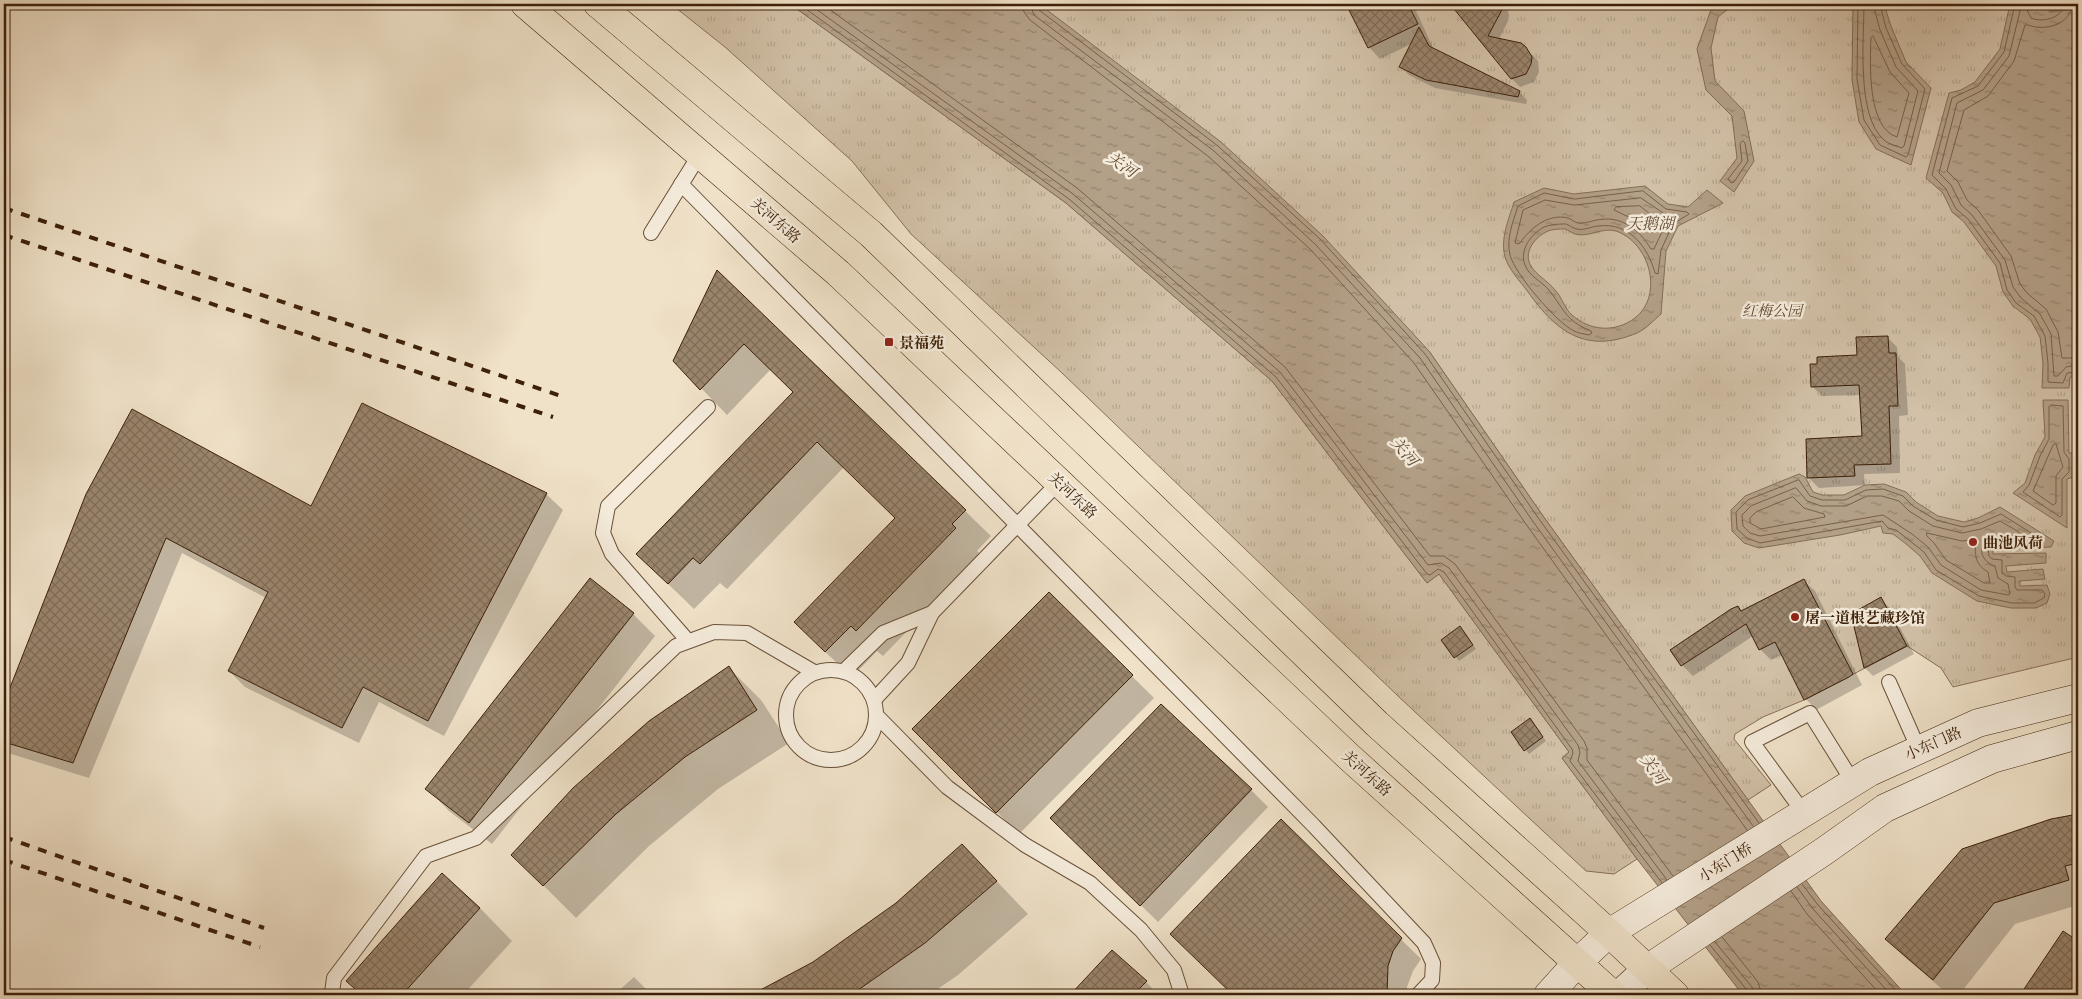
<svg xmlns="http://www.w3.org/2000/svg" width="2082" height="999" font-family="'Gentium Book Plus','Noto Serif SC',serif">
	<defs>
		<pattern id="park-tufts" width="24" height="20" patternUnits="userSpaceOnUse" patternTransform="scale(1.25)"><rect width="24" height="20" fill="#d2c1a8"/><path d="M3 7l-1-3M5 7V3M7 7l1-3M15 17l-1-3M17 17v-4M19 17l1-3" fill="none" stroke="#b5a68f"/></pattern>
		<pattern id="water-ripples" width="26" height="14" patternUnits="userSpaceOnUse" patternTransform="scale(1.25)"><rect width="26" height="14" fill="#b3a088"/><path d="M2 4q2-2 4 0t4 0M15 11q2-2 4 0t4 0" fill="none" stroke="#93826d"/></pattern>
		<pattern id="building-cross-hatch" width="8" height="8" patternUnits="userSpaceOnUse" patternTransform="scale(1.25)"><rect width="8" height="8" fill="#9a856d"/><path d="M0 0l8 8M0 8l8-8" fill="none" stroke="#7f6c58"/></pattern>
	</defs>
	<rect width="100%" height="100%" fill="#f0e2c9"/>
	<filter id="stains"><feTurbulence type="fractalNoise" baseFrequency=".004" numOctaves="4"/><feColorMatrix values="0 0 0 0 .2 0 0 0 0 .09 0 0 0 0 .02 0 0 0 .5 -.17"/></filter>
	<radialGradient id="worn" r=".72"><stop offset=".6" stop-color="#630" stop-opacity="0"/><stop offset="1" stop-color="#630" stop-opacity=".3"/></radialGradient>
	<g fill="url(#park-tufts)" stroke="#887058">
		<path d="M671,4H790L1066,203L1272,381L1427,583L1439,574L1569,752L1562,758L1637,859L1614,874L1586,871L1399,697L1061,372L911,234L852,161L725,47Z"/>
		<path d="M1039,4H2078V658L2070,659L1953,687L1941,668L1907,646L1804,700L1763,717L1735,734L1734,739L1771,785L1748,800L1543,516L1429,351Z"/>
	</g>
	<g fill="url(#water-ripples)" stroke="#846d55" fill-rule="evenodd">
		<path d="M790,4H1039L1221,142L1323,236L1429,351L1543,516L1821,901L1906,995H1745L1739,990L1637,859L1562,758L1569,752L1439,574L1427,583L1272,381L1066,203Z"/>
		<path d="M1713,4H1734L1718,17L1711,48L1715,81L1744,111L1754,161L1734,192L1720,181L1737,158L1732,116L1706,90L1697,49Z"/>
		<path d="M1853,4H1884L1891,26L1906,62L1931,88L1911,165L1876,149L1859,122L1852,80Z"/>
		<path d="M2010,4H2036L2037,9L2078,4V377H2070L2069,388H2042L2043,363L2040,337L2030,319L2013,306L2003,292L1996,266L1964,222L1952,212L1943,193L1926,178L1949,93L1961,90L1975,82L2000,49Z"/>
		<path d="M1645,186L1668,204L1688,207L1707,190L1723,203L1678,226L1666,251L1661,314C1654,320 1646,329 1637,333C1587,354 1557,333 1528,292C1520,281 1509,270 1505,257C1500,238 1509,219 1514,202L1544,188L1574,194ZM1565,229C1568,230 1572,233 1575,234C1588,238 1602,227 1616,231C1650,243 1664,295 1635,318C1615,333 1590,331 1572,315C1564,308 1562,297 1555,290C1548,281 1536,275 1531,266C1523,253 1534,238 1546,232C1551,229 1559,229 1565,229Z"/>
		<path d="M2043,400H2068L2069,453H2074V477L2067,479V528L2013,493L2025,483L2035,455L2045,437Z"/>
		<path d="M1799,474L1805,477L1813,492L1822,495H1844L1865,485L1884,484L1906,492L1916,502L1938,516L1964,522L1978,518L2000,507L2054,541L2051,547L1993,549V554L2046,553V563L2006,566L2007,572L2043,569L2045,579L2020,581V586L2047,585L2050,594L2047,603L2036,608H2011L1977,601L1932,573L1920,556L1905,543L1893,534L1883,533L1881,526L1840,535L1759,548L1744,543L1732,531L1731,510L1745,496Z"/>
	</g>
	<g fill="#0003">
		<path d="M1348,4H1413L1434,50L1519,92L1527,100L1526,104L1435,88L1409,75L1401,67L1413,43L1380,59L1369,47Z"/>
		<path d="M1459,4H1506L1509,15L1508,21L1499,39L1529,52L1538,61L1539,72L1534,82L1520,87L1512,79L1462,17Z"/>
		<path d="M2042,4H2047V6L2070,4L2071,10L2050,13Z"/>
		<path d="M717,272L991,536L977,551L981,555L883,656L877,651L852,677L821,648L896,518L844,467L727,589L720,583L694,609L664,580L794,392L771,369L727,415L675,361Z"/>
		<path d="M1887,337L1897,347L1898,357L1905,364L1908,415L1899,416L1900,473L1864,474L1865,485L1819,488L1809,478L1863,438L1861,395L1822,396L1812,386Z"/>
		<path d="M546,494L563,510L444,736L379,702L359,743L245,687L229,671L266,598L182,553L89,778L8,753L4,749V707L86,495L311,507Z"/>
		<path d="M1804,581L1815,591L1862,685L1816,710L1806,699L1783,654L1771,660L1760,649L1753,636L1693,676L1682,665L1742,612Z"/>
		<path d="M1049,594L1154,698L1019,834L914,729Z"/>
		<path d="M1880,599L1889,607L1914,654L1873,676L1865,668L1853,614Z"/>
		<path d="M633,614L655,636L492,844L449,811L427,788Z"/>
		<path d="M1463,631L1476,649L1459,661L1442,640Z"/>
		<path d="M729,668L761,700L789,743L718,789L649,846L576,918L513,855Z"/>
		<path d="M1533,724L1546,741L1529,754L1512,732Z"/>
		<path d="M1251,790L1268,807L1158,922L1052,818Z"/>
		<path d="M2078,815V905L2015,924L1959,995H1949L1908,960L1886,939L2051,820Z"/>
		<path d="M1281,821L1421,959L1413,971L1407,987V995H1233L1172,934Z"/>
		<path d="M962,845L1028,914L958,975L929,995H753L813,963L897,904Z"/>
		<path d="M480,908L512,941L463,995H362L348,980Z"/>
		<path d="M2063,932L2078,942V995H2022Z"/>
		<path d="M1112,951L1146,982L1159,995H1072Z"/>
		<path d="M634,977L652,995H614Z"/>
	</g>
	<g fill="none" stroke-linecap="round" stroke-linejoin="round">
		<g stroke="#786048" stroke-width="1">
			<path d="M799,4L1069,199L1276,377L1427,574L1430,575L1438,569L1444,572L1572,749L1573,753L1570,761L1662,883"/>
			<path d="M809,4L1073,194L1280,372L1428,565L1441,563L1449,568L1578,745L1580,752L1578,761L1667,880"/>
			<path d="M822,4L1077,188L1285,367L1430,556H1444L1455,564L1584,741L1587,748V760L1673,876"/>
			<path d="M1022,4L1024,12L1030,20L1209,157L1310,249L1414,363L1528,527L1747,830"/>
			<path d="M1030,4L1034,15L1214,151L1315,244L1420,358L1534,523L1753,826"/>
			<path d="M1036,4L1039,10L1218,146L1320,239L1425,354L1539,519L1759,823"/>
			<path d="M1858,4L1857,79L1864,120L1880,145L1906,157L1908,155L1925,89L1902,64L1886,28L1880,4"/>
			<path d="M1864,4C1864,38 1856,116 1884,140C1888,144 1897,146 1902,148L1904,146L1918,91L1896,67L1880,30L1873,4"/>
			<path d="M2015,4L2004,52L1978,86L1952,98L1932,175L1946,189L1956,209L1968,219L2000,263L2007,290L2016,303L2034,316L2045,336L2048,363V382L2063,383L2067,373L2078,372"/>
			<path d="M2064,4C2063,18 2043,23 2031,18L2025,6L2021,7L2009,56L1983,90L1957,103L1939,173L1951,185L1961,205L1972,215L2005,260L2013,287L2021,298L2040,314L2051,334L2054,376H2058L2066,367L2078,365"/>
			<path d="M2072,4C2071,22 2052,29 2036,27C2031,27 2029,24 2025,25L2014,61L1988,96L1964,110L1947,171L1958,182L1967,200L1978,210L2011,256L2020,284L2027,293L2046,309L2058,332L2062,358H2078"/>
			<path d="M1873,36L1890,72L1909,93L1897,137C1867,128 1870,63 1871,38Z"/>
			<path d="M1743,141L1745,143L1748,161L1734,182L1731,183L1728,179L1742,161L1740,144Z"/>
			<path d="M1643,191L1666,209L1687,212L1689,214L1673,224L1661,250L1658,274L1655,273C1648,247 1629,222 1599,226C1592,226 1584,231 1577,229C1571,228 1568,223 1563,224C1557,224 1549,225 1544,227C1531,234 1519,250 1525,265C1529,276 1541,281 1548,289C1564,308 1564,320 1591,331L1592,333L1589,335C1584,334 1578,333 1574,331C1556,322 1515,274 1510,255C1506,238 1513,222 1518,206L1544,193L1574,199Z"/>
			<path d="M1641,198L1669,217L1654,249H1651C1639,229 1621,215 1597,220C1591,221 1584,224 1578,223C1574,222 1571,219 1568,218C1547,213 1530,229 1519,244L1515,243L1523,210L1545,200L1574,205Z"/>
			<path d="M1640,206L1659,221L1653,233L1635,220L1614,210L1616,207Z"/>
			<path d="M2051,405L2063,406L2064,452L2069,459V472L2062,479V515L2060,517L2023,492L2029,485L2040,456L2049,439V407Z"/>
			<path d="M2056,444L2063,467L2056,476V503L2053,505L2033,491L2053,445Z"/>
			<path d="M1799,480L1810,496L1822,500H1845L1866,490L1883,489L1903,496L1913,506L1936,520L1963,527L1980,523L2001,514L2039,538L2040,540L2038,542L1993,544L1988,548L1989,556L1992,559L2002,560V573L2006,576L2015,577V587L2017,590H2042L2045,594L2044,598L2034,603H2012L1979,596L1936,570L1924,552L1896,530L1888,528L1882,521L1760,543L1747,538L1737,529L1736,512L1748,500Z"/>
			<path d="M1796,488L1807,501L1821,506H1846L1867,496H1882L1899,501L1909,511L1933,526L1962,533L1981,529L2000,521L2019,532V535L1989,539C1976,548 1982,562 1995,566L1998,578L2008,584L2010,594L2008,595L1981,590L1941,565L1928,547L1912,534L1883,515L1760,536L1750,533L1743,526L1742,515L1751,506Z"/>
			<path d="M1793,497L1804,508L1824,514L1825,517L1761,529L1750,523V518L1756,512Z"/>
			<path d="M1927,533L1962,541L1975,539C1976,554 1973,563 1988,572L1990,583H1984L1946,560L1934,543L1927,536Z"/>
			<path d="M1802,884L1818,905L1900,995"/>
			<path d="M1797,887L1813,909L1891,995"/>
			<path d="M1791,891L1807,914L1881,995"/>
			<path d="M1722,937L1758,982L1762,995"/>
			<path d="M1715,942L1752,987L1754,995"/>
			<path d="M1710,945L1747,990L1748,995"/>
		</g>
	</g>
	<g fill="url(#building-cross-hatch)" stroke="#3d2009">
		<path d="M1346,4H1408L1418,24L1368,48Z"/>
		<path d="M1450,4H1505L1488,36L1521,43L1526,47L1532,57L1531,64L1526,74L1511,79Z"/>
		<path d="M1419,27L1429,46L1520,91L1518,97L1426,80L1399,67Z"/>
		<path d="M717,270L966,510L952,524L956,528L856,631L851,626L825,652L794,622L895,518L817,442L700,564L693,558L668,584L636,554L793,392L744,344L700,390L673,361Z"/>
		<path d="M1888,336L1889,353H1896L1898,406H1889L1891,464L1854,465L1855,476L1807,478L1806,439L1862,436L1859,385L1811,387L1810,364H1817V357L1857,355L1856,337Z"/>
		<path d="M362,403L547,493L428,721L363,687L342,728L228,671L268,592L166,538L73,763L4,742V703L86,494L132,409L311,506Z"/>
		<path d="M590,578L634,613L469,823L425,789Z"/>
		<path d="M1804,579L1853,674L1849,677L1804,700L1775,642L1759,650L1746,624L1681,666L1670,650L1731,609L1738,606L1741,611Z"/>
		<path d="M1049,592L1133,675L996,813L912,729Z"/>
		<path d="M1881,597L1907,646L1864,668L1851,614Z"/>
		<path d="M1460,626L1473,645L1454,658L1441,640Z"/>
		<path d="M729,666L757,710L685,757L616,814L543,886L511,855L573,788L649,721Z"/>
		<path d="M1161,704L1252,789L1140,906L1050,818Z"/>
		<path d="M1530,718L1543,737L1524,751L1511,732Z"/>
		<path d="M2078,814V863L2065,866L2069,880L1994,903L1933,980L1885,939L1962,849L2051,819Z"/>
		<path d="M1281,819L1402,938L1393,951L1388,966L1387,995H1233L1170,934Z"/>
		<path d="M962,844L997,881L925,943L851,995H751L813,962L896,903Z"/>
		<path d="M442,873L480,908L402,995H362L346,981Z"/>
		<path d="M2063,931L2078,941V995H2020Z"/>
		<path d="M1112,950L1147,981L1133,995H1070Z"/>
	</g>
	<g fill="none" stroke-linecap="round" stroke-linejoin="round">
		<defs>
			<g id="service">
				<path d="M681,184L1314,826L1424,943L1433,963L1432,980L1418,995"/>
				<path d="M651,233L700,154"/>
				<path d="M688,641L612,554L603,533L608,506L708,407"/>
				<circle cx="831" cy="715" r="45"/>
				<path d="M844,671L883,633L932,613"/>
				<path d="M1889,682L1919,750"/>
				<path d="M874,700L908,663L932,613L1059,482"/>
				<path d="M876,715L947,787L1025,845L1090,883L1141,930L1174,970L1182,995"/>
				<path d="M1804,813L1752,742L1810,713L1853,782"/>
				<path d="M333,995L332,993L334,978L426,856L476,838L676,646L714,632L747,633L814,672"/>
			</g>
			<g id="secondary">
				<path d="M1548,995L1577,963L1609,933L1870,772L1978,723L2078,698"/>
				<path d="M1619,995L1647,969L1823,852L1885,808L1992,759L2078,735"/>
			</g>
			<g id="primary">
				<path d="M525,4L838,273L1348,756L1613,995"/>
				<path d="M598,4L871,234L1377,724L1609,933L1675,995"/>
			</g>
		</defs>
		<use href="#service" stroke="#6a5039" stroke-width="16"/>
		<use href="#secondary" stroke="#3d2009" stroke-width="29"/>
		<use href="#primary" stroke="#3d2009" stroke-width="29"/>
		<use href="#service" stroke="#f5ecdc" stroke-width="14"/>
		<use href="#secondary" stroke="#f5ecdc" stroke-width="28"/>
		<use href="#primary" stroke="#f0e2c9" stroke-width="28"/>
		<g stroke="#3d2009" stroke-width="4" stroke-dasharray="9 9" stroke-linecap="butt">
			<path d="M4,208L564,397"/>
			<path d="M4,235L553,417"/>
			<path d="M4,837L264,928"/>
			<path d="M4,860L260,947"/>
		</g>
	</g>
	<g fill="#8f2418" stroke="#f5ecdc" stroke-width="2">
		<rect x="884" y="337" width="10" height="10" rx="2.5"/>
		<circle cx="1973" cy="542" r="5"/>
		<circle cx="1795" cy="617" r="5"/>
	</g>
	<g text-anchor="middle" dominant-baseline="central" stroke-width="5" stroke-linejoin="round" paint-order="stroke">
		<g font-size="15" fill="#3d2009" stroke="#f5ecdc">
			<text transform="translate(776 220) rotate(41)">关河东路</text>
			<text transform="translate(1073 495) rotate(43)">关河东路</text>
			<text transform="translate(1933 743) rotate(-24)">小东门路</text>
			<text transform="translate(1367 773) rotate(42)">关河东路</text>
			<text transform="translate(1725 862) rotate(-32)">小东门桥</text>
		</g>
		<g font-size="15" font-style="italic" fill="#624831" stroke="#f5ecdc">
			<text x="1772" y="310">红梅公园</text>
		</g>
		<g font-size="15" font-weight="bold" fill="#3d2009" stroke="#f5ecdc" text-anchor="start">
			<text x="899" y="342">景福苑</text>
			<text x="1983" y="542">曲池风荷</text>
			<text x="1805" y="617">屠一道根艺藏珍馆</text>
		</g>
		<g font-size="16" font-style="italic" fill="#664d35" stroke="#f5ecdc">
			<text transform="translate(1122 164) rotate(34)">关河</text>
			<text x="1650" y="223">天鹅湖</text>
			<text transform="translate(1405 451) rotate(49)">关河</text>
			<text transform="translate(1654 769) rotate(54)">关河</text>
		</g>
	</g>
	<rect width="2082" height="999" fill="none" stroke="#f0e2c9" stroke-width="20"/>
	<rect x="5" y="5" width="2072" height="989" fill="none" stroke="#3d2009" stroke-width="2.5"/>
	<rect x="10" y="10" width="2062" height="979" fill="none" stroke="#3d2009"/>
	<rect width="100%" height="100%" filter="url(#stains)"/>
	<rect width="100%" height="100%" fill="url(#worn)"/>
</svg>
